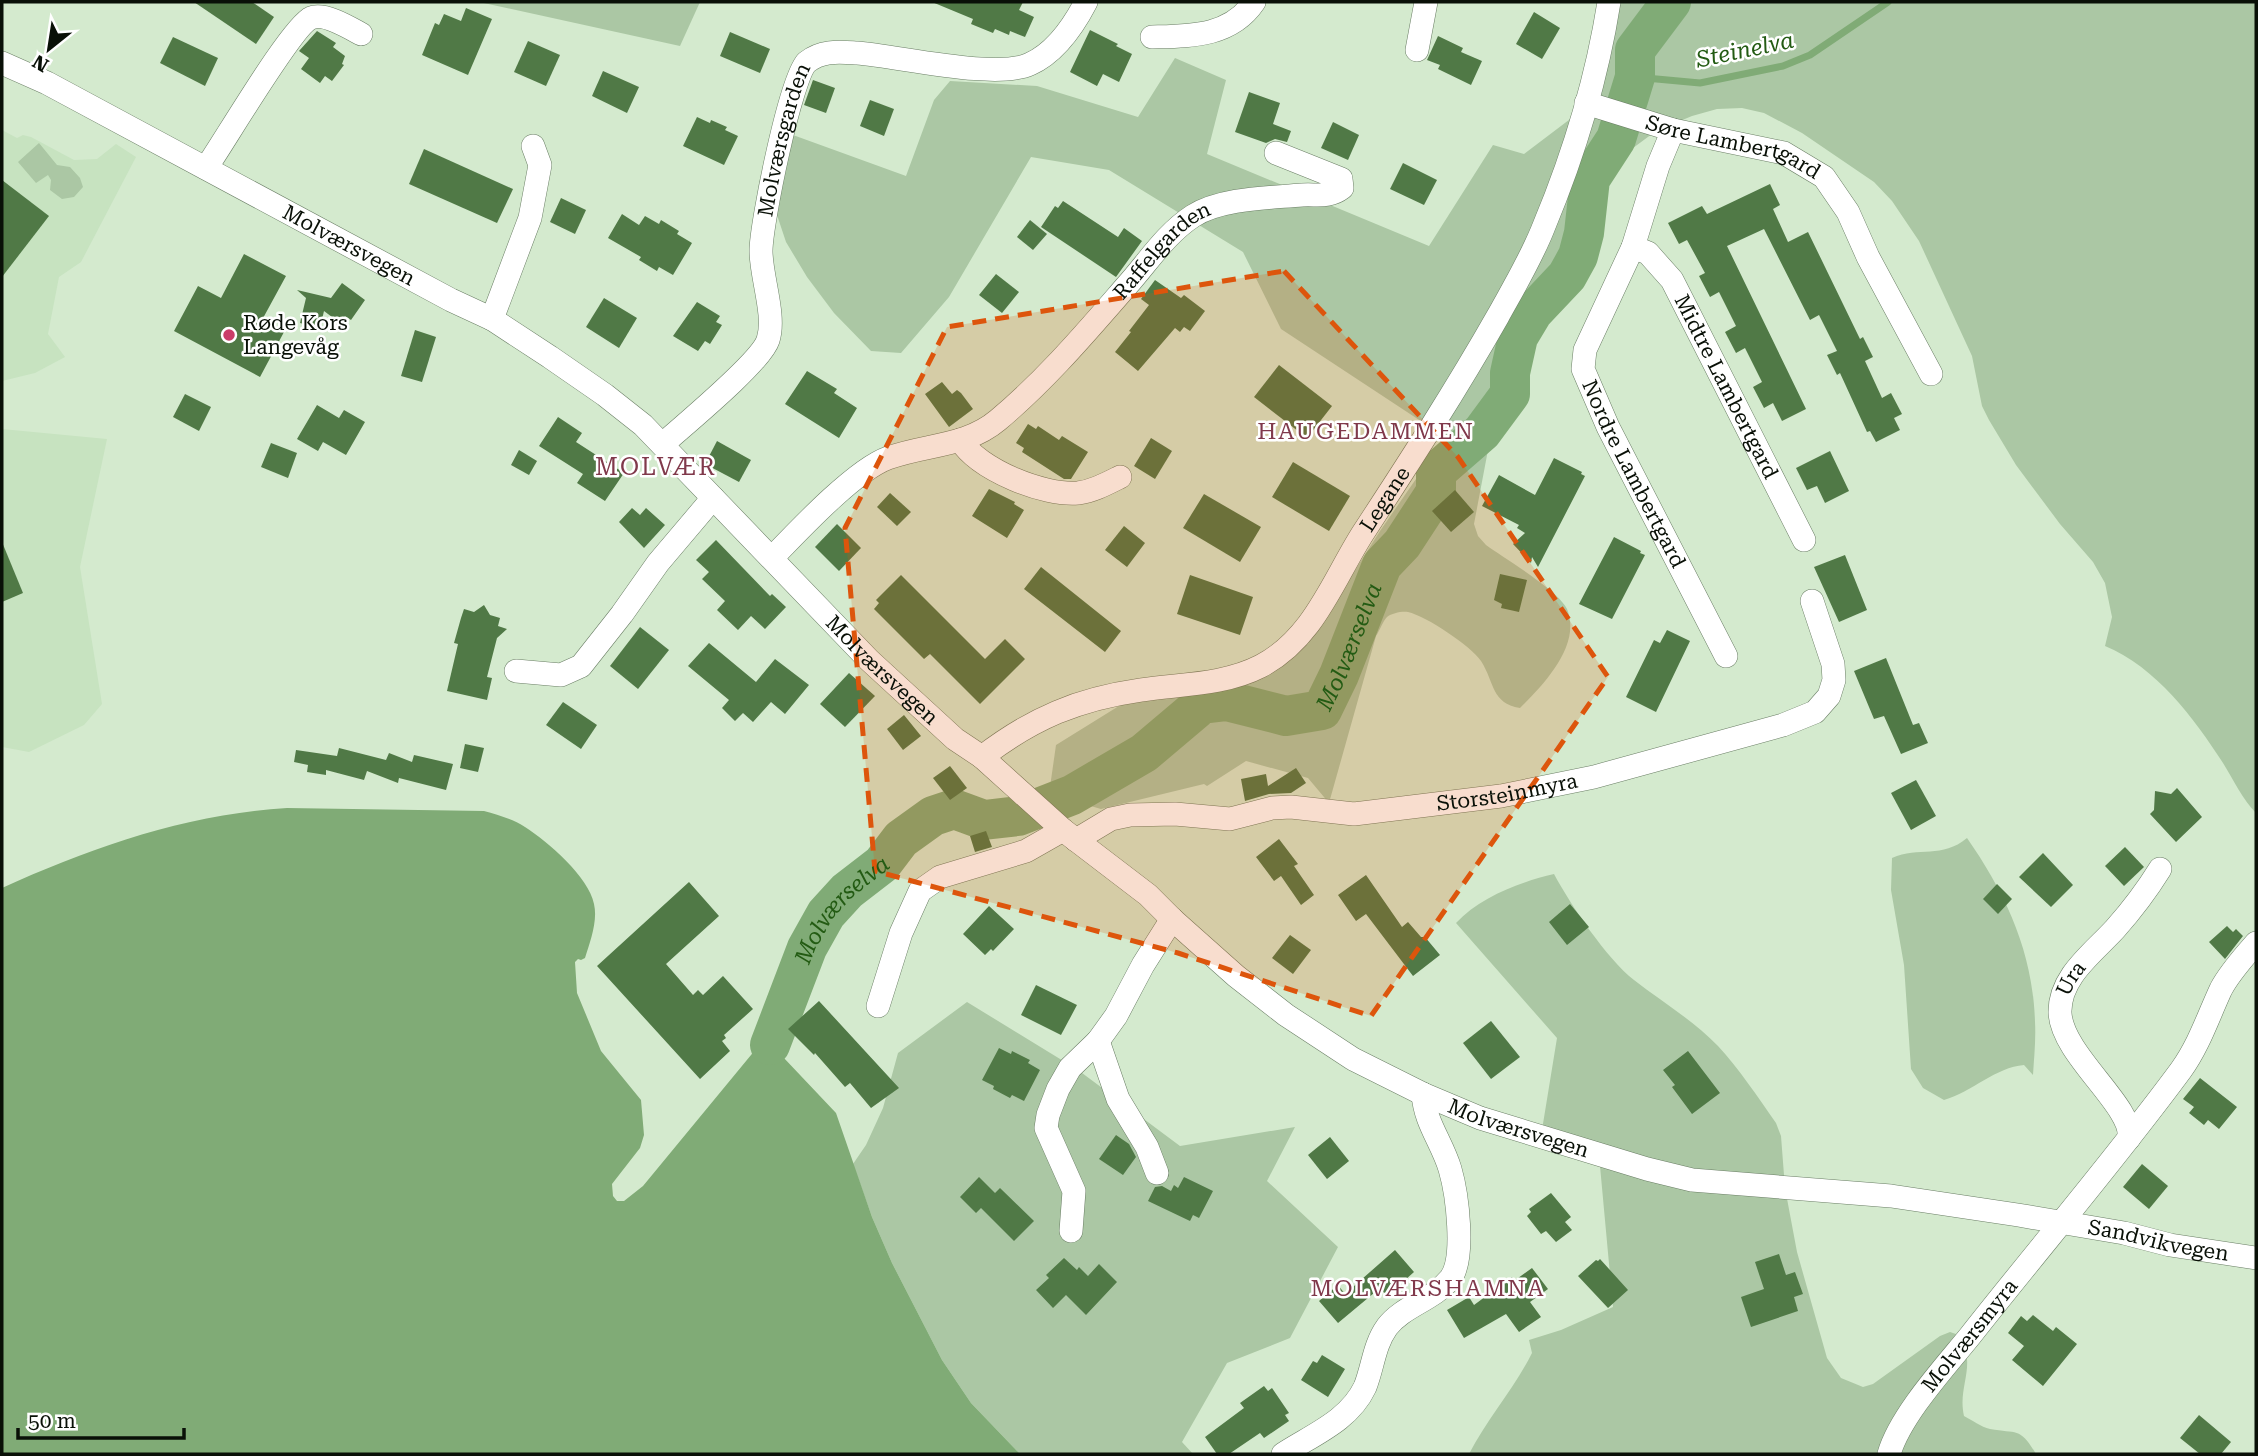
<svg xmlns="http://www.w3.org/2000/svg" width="2258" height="1456" font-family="'Roboto Serif',serif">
	<rect width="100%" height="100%" fill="#d4eace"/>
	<g fill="#c7e3c0">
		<path d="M2,130L17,138L23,135L31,137L74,160L97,159L116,144L136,157L81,262L59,277L48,334L65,357L35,373L2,381Z"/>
		<path d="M2,429L107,439L80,567L102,704L84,725L29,752L2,747Z"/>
	</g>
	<g fill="#abc7a4">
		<path d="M479,2H700L680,46Z"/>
		<path d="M1612,2H2256V813C2243,800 2233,779 2223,763C2194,718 2156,667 2105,646L2112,617L2105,583L2093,562L2060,524L2016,465L1989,420L1982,406L1972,356L1919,241L1892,201L1874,182L1802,133L1764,113L1742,108L1717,109L1692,116L1656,131L1610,165L1585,203L1571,229L1512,379L1488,450L1474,524L1478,536L1486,545C1504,558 1559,591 1567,609C1582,645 1543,685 1520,708C1491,703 1495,683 1481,661C1471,646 1426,616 1408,612C1402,611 1392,613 1387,617C1383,621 1380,630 1376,636L1329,803L1308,778L1246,761L1207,786L1204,784L1101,809L1049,794L1056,745L1135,696L1240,684L1308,644L1380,531L1445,437L1281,329L1243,252L1109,170L1031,157L949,297L901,353L871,351L834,313L807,277L786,242L774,206L793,135L906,176L934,100L950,81L1037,86L1138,117L1175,58L1226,80L1207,154L1429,246L1493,145L1524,154L1590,104Z"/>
		<path d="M39,143L57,165L70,167L80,178L83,187L74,197L62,199L50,190L51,180L48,175L36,183L18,162Z"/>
		<path d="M1967,838C2006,894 2033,952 2035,1022C2036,1040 2034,1058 2033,1075L2024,1065C1996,1067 1972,1092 1944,1100L1923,1088L1911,1069L1904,965L1891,890L1892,858C1919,846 1942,859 1967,838Z"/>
		<path d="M1554,874C1570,904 1607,959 1634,980C1662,1002 1693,1020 1718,1046C1739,1069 1758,1097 1776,1123L1781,1136L1785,1188L1797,1252L1827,1358L1841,1378L1863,1387L1873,1384L1940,1336L1950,1332L1959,1335C1978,1366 1957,1385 1964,1416C1972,1420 1981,1427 1990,1429C2018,1434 2020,1427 2036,1454H1469C1487,1419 1514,1389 1532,1353L1529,1340L1561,1330L1613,1307L1600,1166L1541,1136L1557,1038L1456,923C1480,897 1520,882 1554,874Z"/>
		<path d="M967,1002L1078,1070L1180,1146L1295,1127L1267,1181L1338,1247L1290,1338L1227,1363L1182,1442L1193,1454H1020L971,1403L942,1360L892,1263L872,1217L853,1164L866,1145L883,1108L898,1053Z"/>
	</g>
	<path fill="#80ab76" d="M287,808L484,811C498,815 513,819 525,827C548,842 589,877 594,904C598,921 590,942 585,958L581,960L578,959L575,962L577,993L601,1051L641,1100L644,1135L640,1148L612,1184L613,1196L617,1201H624L643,1186L765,1038L836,1113L872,1217L892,1263L942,1360L971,1403L1020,1454H2V888C92,847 187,814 287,808Z"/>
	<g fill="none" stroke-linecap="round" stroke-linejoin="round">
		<path stroke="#80ab76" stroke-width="7" d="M1635,77L1700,83L1783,66L1810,55L1888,2"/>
		<path stroke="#80ab76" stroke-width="40" id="s1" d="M770,1045L807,948L826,914L847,891L882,864L901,839L933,816L954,809L984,820L1018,816L1072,795L1144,753L1202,704L1227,701L1286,716L1322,710L1339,675L1382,565L1402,544L1436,492V472L1482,432L1510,394V373L1518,337L1533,312L1567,276L1578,256L1584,233L1590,179L1616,139L1635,77V50L1671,2"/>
	</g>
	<g fill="#507946">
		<path d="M194,2H252L274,17L256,44Z"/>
		<path d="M932,2H1023L1019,10L1034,17L1025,37L1010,31L1009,35L995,29L993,33L971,24L973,19Z"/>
		<path d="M466,8L492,19L468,75L422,55L435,23L439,25L444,14L461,21Z"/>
		<path d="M1534,12L1560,28L1542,59L1516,44Z"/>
		<path d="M1090,30L1118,44L1116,46L1132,54L1119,82L1103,74L1097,86L1070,72Z"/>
		<path d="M317,31L336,43L333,47L345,56L342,64L344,65L332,81L325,76L320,83L301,69L309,58L299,51Z"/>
		<path d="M730,32L770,49L760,73L720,56Z"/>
		<path d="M1438,36L1463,48L1461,52L1482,61L1471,85L1438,69L1440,65L1427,60Z"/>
		<path d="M173,37L218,58L205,86L160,63Z"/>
		<path d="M528,41L560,55L546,86L514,72Z"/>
		<path d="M603,71L639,87L627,113L592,96Z"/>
		<path d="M813,80L835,88L826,113L804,105Z"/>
		<path d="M1249,92L1280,103L1273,124L1291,131L1287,142L1275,139L1266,143L1235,132Z"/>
		<path d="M870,100L894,109L884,136L860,126Z"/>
		<path d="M697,117L710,123L711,120L727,127L725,130L738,136L724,165L683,146Z"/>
		<path d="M1333,122L1359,135L1348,160L1321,148Z"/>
		<path d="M424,149L513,189L497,223L409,184Z"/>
		<path d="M1403,163L1437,180L1424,205L1390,189Z"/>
		<path d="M2,180L49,216L2,277Z"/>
		<path d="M1770,184L1780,205L1773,209L1788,242L1808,232L1860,339L1863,337L1873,357L1865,361L1882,398L1891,393L1902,414L1894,418L1900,430L1876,442L1870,431L1867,432L1840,373L1837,375L1827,355L1837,351L1819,315L1810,320L1764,229L1727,246L1806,409L1782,421L1773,403L1764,408L1753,387L1762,382L1745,348L1736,353L1725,332L1736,326L1719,292L1710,297L1699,276L1705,273L1687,240L1679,244L1668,223L1702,206L1707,214Z"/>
		<path d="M561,198L586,210L575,234L550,222Z"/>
		<path d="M1063,201L1118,237L1124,228L1142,241L1116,277L1041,227L1055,206L1058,208Z"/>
		<path d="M622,214L639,225L645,216L659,224L661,220L679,231L677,234L692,243L673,275L659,267L657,271L639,260L641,257L608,238Z"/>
		<path d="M1030,220L1047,234L1033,250L1017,237Z"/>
		<path d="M244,254L286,276L262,320L284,332L260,377L174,331L198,286L221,298Z"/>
		<path d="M996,274L1019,292L1002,313L979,295Z"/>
		<path d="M1155,280L1181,298L1184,295L1205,311L1190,331L1184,327L1180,332L1175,328L1138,371L1115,352L1131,332L1129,331L1149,305L1141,299Z"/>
		<path d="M342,283L365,300L351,320L345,316L340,323L324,311L320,328L300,323L306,298L297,290L331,298Z"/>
		<path d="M604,298L637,318L619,348L586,327Z"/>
		<path d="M697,302L720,316L716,322L722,325L710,344L705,341L698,351L673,336Z"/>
		<path d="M415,330L436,337L422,382L401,376Z"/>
		<path d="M1279,365L1332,406L1307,438L1254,397Z"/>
		<path d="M807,371L837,389L834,393L857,408L839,438L785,404Z"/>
		<path d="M942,382L952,394L957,390L961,393L973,409L949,427L925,394Z"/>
		<path d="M185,394L211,407L199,431L173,417Z"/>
		<path d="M317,405L339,418L344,410L365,422L346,455L323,442L318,451L297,439Z"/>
		<path d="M558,417L582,433L576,442L624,473L605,501L577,483L583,474L539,446Z"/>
		<path d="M1028,424L1036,429L1038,426L1059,440L1062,436L1088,452L1071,479H1064L1022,452L1024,448L1016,443Z"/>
		<path d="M1151,438L1172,451L1155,479L1134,466Z"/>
		<path d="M717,441L751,460L739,482L705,464Z"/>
		<path d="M271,443L297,453L288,478L261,467Z"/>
		<path d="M519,450L537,461L529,475L511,465Z"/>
		<path d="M1830,451L1849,491L1825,503L1817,486L1807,490L1796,468Z"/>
		<path d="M1554,458L1582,472L1581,474L1585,476L1538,567L1532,557L1531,563L1513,544L1525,533L1517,528L1519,525L1482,506L1499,475L1535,495Z"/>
		<path d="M1293,462L1350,496L1329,531L1272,497Z"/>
		<path d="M989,489L1015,502L1014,504L1024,510L1007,538L972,516Z"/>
		<path d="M1455,490L1474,512L1451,532L1432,511Z"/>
		<path d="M890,493L911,512L897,526L877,507Z"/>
		<path d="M1204,494L1261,527L1240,562L1183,528Z"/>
		<path d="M632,508L640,515L646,508L665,525L644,548L619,522Z"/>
		<path d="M837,524L861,548L839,571L815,547Z"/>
		<path d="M1124,526L1145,543L1127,567L1105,550Z"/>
		<path d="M1614,537L1641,551L1640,553L1645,555L1612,619L1579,604Z"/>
		<path d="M716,540L770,596L772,594L786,607L765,629L751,616L738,630L717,610L725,601L702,579L709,572L696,560Z"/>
		<path d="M2,542L23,593L2,602Z"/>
		<path d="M1845,555L1867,610L1839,622L1814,567Z"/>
		<path d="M1041,567L1121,631L1105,652L1024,589Z"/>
		<path d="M1500,574L1527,580L1519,612L1501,608L1502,604L1494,600Z"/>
		<path d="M901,575L985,659L1005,639L1025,659L980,704L930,654L924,659L874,609L879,603L876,600Z"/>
		<path d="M1190,575L1253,597L1240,635L1177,614Z"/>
		<path d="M484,605L490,615L500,618L498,626L507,629L497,638L487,677L492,678L487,700L447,691L458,644L454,643L461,618L464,609L474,612Z"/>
		<path d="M640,627L669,650L638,689L610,666Z"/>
		<path d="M1667,630L1690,641L1656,712L1626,697L1654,640L1660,643Z"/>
		<path d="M709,643L756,682L775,659L809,685L785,714L771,702L753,722L743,713L735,721L722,708L729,700L688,666Z"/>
		<path d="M1886,658L1913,725L1919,723L1928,743L1901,754L1884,716L1874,719L1854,671Z"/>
		<path d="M849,673L875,696L845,727L820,704Z"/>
		<path d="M563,702L597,725L581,749L546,725Z"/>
		<path d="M904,715L921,736L903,750L887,729Z"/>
		<path d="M465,744L484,748L478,772L460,768Z"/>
		<path d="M339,748L386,760L389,753L412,762L414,755L453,764L446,790L399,778L398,783L367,771L364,780L326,770V775L307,772L308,765L294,762L296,750L337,756Z"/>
		<path d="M950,766L967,788L950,800L933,778Z"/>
		<path d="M1296,768L1306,783L1291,793L1269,794L1245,801L1241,779L1266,774L1268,786Z"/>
		<path d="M1916,780L1936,816L1911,830L1891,793Z"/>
		<path d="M2177,788L2202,817L2176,842L2150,814L2154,810L2155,791L2171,794Z"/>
		<path d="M986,831L992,847L975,852L970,836Z"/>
		<path d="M1279,839L1298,864L1294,866L1314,895L1301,905L1281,876L1274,881L1256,857Z"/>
		<path d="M2125,847L2144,867L2124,886L2105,866Z"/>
		<path d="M2043,853L2073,885L2051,907L2019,877Z"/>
		<path d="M1366,875L1402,927L1408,922L1421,937H1425L1440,955L1413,976L1366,914L1356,921L1338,895Z"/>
		<path d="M689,882L719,916L666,964L693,995L698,990L703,995L723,976L753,1009L724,1035L726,1038L722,1041L730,1051L700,1079L597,966Z"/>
		<path d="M1997,884L2012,899L1998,914L1983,899Z"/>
		<path d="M1570,904L1589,927L1567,945L1549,922Z"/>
		<path d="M989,906L1014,929L993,951L991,949L985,955L963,934Z"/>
		<path d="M2227,926L2233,932L2236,929L2243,936L2225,959L2209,942Z"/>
		<path d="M1290,935L1311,950L1293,974L1272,958Z"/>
		<path d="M1036,985L1077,1005L1061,1035L1021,1015Z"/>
		<path d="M819,1001L899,1088L871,1108L850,1083L845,1087L815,1053L814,1055L788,1029Z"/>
		<path d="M1491,1021L1520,1057L1491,1079L1463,1043Z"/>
		<path d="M999,1048L1011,1054L1012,1051L1030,1060L1028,1063L1040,1070L1024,1101L1012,1095L1010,1098L993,1089L994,1086L982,1080Z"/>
		<path d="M1688,1051L1720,1093L1692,1114L1672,1087L1675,1085L1663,1070Z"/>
		<path d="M2200,1078L2237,1107L2219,1129L2208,1120L2204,1125L2189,1113L2194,1107L2183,1099Z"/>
		<path d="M1116,1135L1129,1144L1136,1157L1123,1175L1099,1159Z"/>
		<path d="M1330,1137L1349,1161L1327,1179L1308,1155Z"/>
		<path d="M2142,1164L2168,1186L2149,1209L2123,1187Z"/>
		<path d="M979,1177L995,1193L1000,1188L1034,1221L1014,1241L981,1208L976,1213L960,1197Z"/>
		<path d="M1184,1177L1213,1191L1199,1218L1193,1215L1190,1221L1148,1201L1155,1187L1162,1186L1171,1191L1174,1185L1178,1188Z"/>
		<path d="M1551,1193L1571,1217L1565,1222L1572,1230L1556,1242L1546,1231L1541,1234L1527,1216L1531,1212L1529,1209Z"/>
		<path d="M1395,1250L1414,1272L1387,1296L1380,1288L1338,1323L1319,1301L1338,1285L1345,1294Z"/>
		<path d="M1779,1254L1786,1275L1795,1272L1803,1294L1794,1297L1798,1311L1751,1327L1741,1297L1764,1289L1755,1262Z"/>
		<path d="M1064,1258L1077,1270L1079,1267L1088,1276L1099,1264L1117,1282L1086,1315L1066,1295L1053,1308L1036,1290L1049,1278L1046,1275Z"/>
		<path d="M1600,1259L1628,1290L1608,1308L1578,1276L1596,1260L1598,1261Z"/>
		<path d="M1532,1268L1548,1289L1530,1302L1541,1317L1519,1332L1506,1314L1464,1338L1447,1310L1469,1297L1474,1305L1512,1277L1514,1281Z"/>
		<path d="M2033,1315L2053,1331L2056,1327L2077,1344L2043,1386L2012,1360L2024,1346L2008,1333L2021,1316L2027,1321Z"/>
		<path d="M1322,1355L1345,1369L1328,1397L1301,1380L1313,1361L1317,1363Z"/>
		<path d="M1264,1386L1268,1391L1272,1388L1289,1413L1285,1415L1289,1421L1264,1438L1260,1433L1229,1454H1217L1205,1437L1244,1408L1240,1403Z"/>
		<path d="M2199,1415L2231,1442L2221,1454H2200L2180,1438Z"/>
	</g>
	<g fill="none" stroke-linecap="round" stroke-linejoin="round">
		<defs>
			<g id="minor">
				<path d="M1152,37C1190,36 1230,37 1254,2"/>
				<path d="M1417,50L1426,2"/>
				<path id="s2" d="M2,63L47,83L451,300L492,319L550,357L605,395L643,425L869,660L955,739L982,757L1063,830L1148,895L1172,919L1236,976L1286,1015L1353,1059L1423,1094L1480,1118L1647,1169L1692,1180L1891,1196L2018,1215L2124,1233L2170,1245L2256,1258"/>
				<path id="s3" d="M1586,103L1673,130L1784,153L1824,177L1848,212L1868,257L1931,374"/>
				<path id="s4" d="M1673,130L1658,166L1633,247L1585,350L1583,369L1608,427L1726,656"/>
				<path d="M206,168C223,144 292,26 311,18C324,12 350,28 361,34"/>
				<path id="s5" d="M1633,247L1648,253L1672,280L1804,540"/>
				<path d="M492,319L530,218L540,165L533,146"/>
				<path d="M960,440C979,470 1044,496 1078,493C1093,491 1106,484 1120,477"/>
				<path id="s6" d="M663,444C684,425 761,362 768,340C776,316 761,277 761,251C761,224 791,76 807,62C822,50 839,52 857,53C898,56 997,80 1030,64C1055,53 1074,25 1086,2"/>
				<path id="s7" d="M772,558C798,531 855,470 888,458C926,444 966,447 998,420C1047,379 1088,330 1130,282C1150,259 1167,233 1193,216C1221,198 1269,198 1302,195C1317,194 1329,198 1342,188L1341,179L1276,153"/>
				<path d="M516,671L561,675L581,666L622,614L658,563L713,498"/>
				<path id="s8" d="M982,757C1033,718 1078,699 1141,690C1181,684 1224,685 1261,666C1314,638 1333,580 1363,533C1410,461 1456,390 1498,316C1514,287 1532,257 1544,226C1574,154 1597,78 1609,2"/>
				<path id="s9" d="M1076,840L1111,819L1130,815L1175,814L1230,819L1272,808L1291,807L1354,814L1501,796L1594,777L1783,725L1815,712L1829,696L1834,680L1833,664L1812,601"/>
				<path d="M878,1006L901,933L920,891L940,877L1026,851L1063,830"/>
				<path d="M1098,1041L1118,1099L1147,1147L1157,1173"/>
				<path id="s10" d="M2129,1138C2134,1107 2062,1055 2060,1013C2059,977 2093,953 2115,929C2131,911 2147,890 2160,869"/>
				<path d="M1071,1231L1074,1191L1046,1128L1048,1115L1058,1089L1070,1068L1098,1041L1116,1016L1143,965L1172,919"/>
				<path d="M1283,1454C1312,1435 1349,1421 1365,1387C1373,1367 1374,1345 1387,1327C1403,1306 1433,1300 1450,1279C1466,1259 1457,1193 1450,1169C1442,1142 1425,1123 1423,1094"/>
				<path id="s11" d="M1889,1454C1900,1416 1944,1368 1970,1336C2040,1247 2114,1161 2181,1070C2199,1045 2208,1017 2221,989C2230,972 2244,957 2256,943"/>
			</g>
		</defs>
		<use href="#minor" stroke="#6a7e65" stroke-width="24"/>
		<use href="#minor" stroke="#fff" stroke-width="23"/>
	</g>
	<path fill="#dd550c" fill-opacity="0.2" stroke="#dd550c" stroke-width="5" stroke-dasharray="14 9" stroke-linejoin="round" d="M1284,271L1458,457L1608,677L1371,1016L1178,953L875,871L845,528L947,327Z"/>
	<circle fill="#ca3d69" stroke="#fff" stroke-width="2.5" cx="229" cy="335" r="7"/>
	<g text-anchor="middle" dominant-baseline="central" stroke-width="5" stroke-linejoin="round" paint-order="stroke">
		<g font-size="21" fill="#091007" stroke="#fff">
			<text stroke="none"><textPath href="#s6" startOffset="352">Molværsgarden</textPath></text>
			<text stroke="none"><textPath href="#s3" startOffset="154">Søre Lambertgard</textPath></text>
			<text stroke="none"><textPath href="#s2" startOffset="392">Molværsvegen</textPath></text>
			<text stroke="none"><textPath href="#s7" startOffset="508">Raffelgarden</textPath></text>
			<text stroke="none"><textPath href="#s5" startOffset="172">Midtre Lambertgard</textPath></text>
			<text stroke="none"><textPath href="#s4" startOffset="373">Nordre Lambertgard</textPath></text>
			<text stroke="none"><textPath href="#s8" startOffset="508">Legane</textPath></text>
			<text stroke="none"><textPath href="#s2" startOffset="1080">Molværsvegen</textPath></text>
			<text stroke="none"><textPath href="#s9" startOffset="441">Storsteinmyra</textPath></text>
			<text stroke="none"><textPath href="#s10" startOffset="182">Ura</textPath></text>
			<text stroke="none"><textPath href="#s2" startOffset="1872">Molværsvegen</textPath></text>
			<text stroke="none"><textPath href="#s2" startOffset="2524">Sandvikvegen</textPath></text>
			<text stroke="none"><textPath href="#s11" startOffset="144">Molværsmyra</textPath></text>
		</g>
		<g font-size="21" fill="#091007" stroke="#fff" text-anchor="start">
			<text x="243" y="323">Røde Kors<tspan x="243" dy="24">Langevåg</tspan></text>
		</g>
		<g font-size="23" font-style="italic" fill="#235b13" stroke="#fff">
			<text transform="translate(1745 50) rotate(-12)">Steinelva</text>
			<text stroke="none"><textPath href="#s1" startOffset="786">Molværselva</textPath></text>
			<text stroke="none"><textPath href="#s1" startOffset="156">Molværselva</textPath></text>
		</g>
		<g font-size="23" letter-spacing="2" fill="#80394b" stroke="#fff">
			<text x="1366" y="431">HAUGEDAMMEN</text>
			<text x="1428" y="1288">MOLVÆRSHAMNA</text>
		</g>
		<g font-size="24" letter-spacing="2" fill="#80394b" stroke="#fff">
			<text x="656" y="467">MOLVÆR</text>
		</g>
	</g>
	<rect width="2258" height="1456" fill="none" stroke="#091007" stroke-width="7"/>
	<g transform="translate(49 49) rotate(210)" stroke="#ffffff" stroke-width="5" paint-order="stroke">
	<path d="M0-5L12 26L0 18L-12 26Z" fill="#091007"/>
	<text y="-10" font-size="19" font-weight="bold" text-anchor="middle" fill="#091007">N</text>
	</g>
	<path d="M18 1428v10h166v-10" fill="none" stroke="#091007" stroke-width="3.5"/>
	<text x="28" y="1428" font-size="21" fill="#091007" stroke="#ffffff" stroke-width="5" paint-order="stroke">50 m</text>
</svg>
